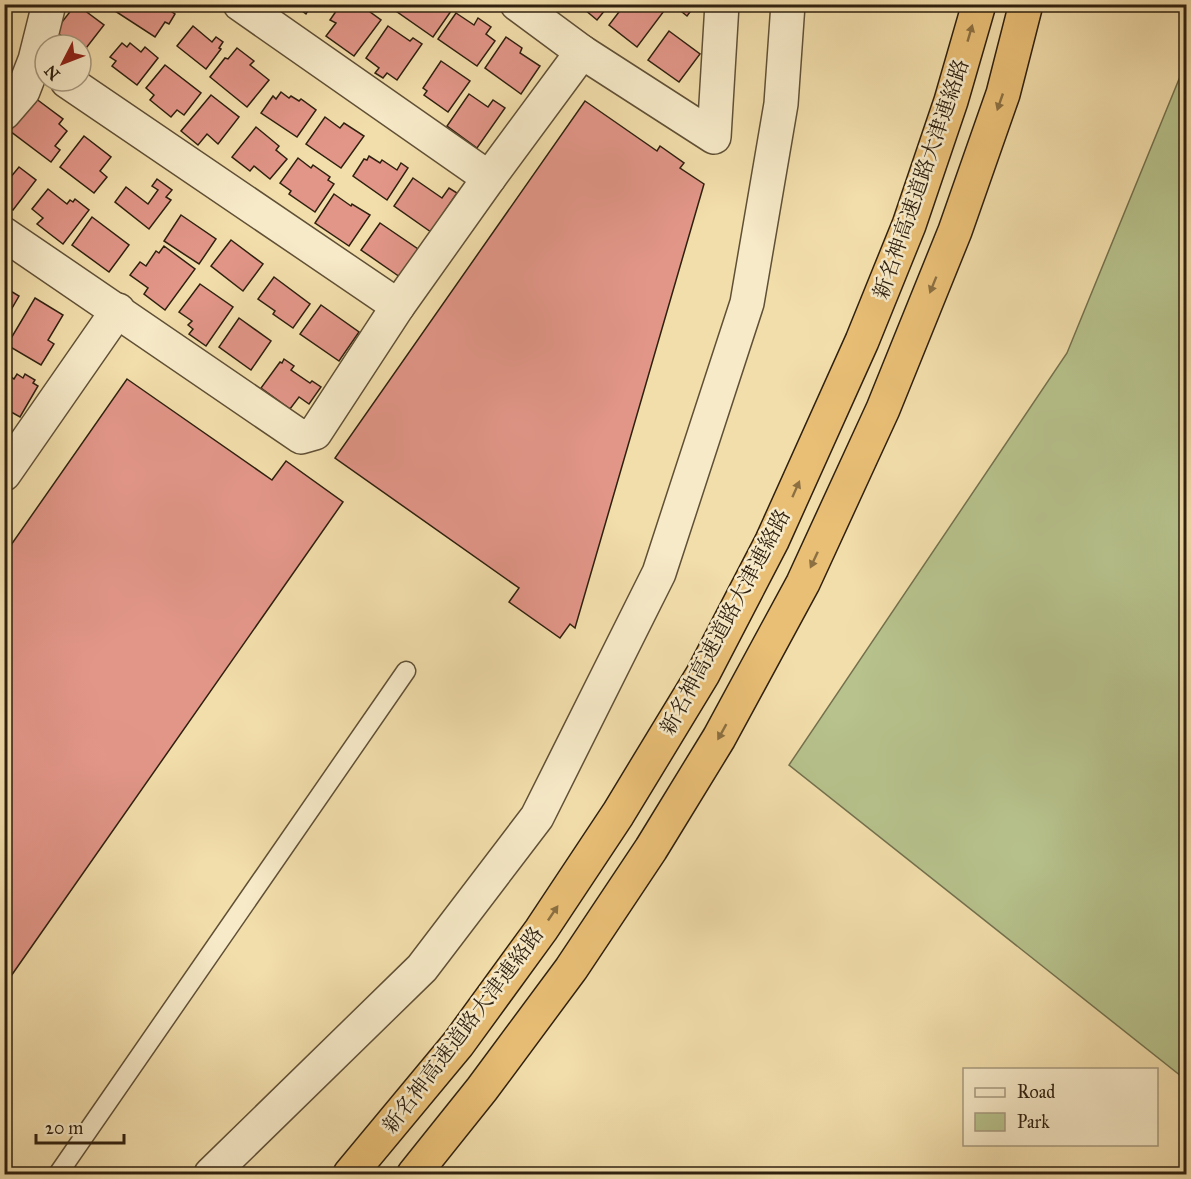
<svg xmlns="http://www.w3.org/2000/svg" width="1191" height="1179" font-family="'IM FELL Great Primer','Noto Serif JP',serif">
	<rect width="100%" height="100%" fill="#f2deab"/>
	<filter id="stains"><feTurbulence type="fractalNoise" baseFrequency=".00333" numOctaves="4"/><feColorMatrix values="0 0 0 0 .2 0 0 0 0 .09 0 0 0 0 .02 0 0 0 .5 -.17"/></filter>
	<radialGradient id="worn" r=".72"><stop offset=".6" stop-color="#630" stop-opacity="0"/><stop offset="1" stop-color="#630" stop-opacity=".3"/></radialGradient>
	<path fill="#b7c28c" stroke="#73714e" stroke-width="1.5" d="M1186,62V1080L789,765L1067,353Z"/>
	<g fill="#e29688" stroke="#2f200f" stroke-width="1.5">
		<path d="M76,4L104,25L83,52L81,51V45H74L55,31Z"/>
		<path d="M120,4H166L173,9L172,12L175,14L169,24L165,22L155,37L115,11Z"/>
		<path d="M293,4H312L306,14Z"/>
		<path d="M316,4H329L325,11Z"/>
		<path d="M341,4H359L381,20L354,56L326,36L336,23L330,20Z"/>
		<path d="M396,4H456L433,37L393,9Z"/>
		<path d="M578,4H610L597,20Z"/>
		<path d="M625,4H655L664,11L637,47L609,25Z"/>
		<path d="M672,4H696L687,16Z"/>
		<path d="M456,13L474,25L478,18L491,27L486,34L495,41L477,66L438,39Z"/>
		<path d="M193,26L212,42L216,37L223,42L219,48L221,49L206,69L177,46Z"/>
		<path d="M388,26L410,41L413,38L422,44L397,80L387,73L383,78L375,73L379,68L366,58Z"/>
		<path d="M669,31L700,54L679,82L648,60Z"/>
		<path d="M506,37L522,48L520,53L540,66L521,94L485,68Z"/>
		<path d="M122,43L127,47L130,43L141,52L145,47L158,58L137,85L112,66L116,61L110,57Z"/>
		<path d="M237,48L254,61L250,65L269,80L247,107L210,77L225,58L228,59Z"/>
		<path d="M441,61L470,81L448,112L424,95L427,91L423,88Z"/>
		<path d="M165,65L201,93L184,115L177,110L171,117L150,100L154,95L146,88Z"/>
		<path d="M281,92L289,98L291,96L299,101L301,99L316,110L297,137L261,113L273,96L276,99Z"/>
		<path d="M469,94L488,107L493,100L505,108L477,148L447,126Z"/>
		<path d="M211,95L239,117L218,144L207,134L198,145L181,131Z"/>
		<path d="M35,98L63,119L59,124L67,131L55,146L60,150L51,162L10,131Z"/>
		<path d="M585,101L657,151L660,146L684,163L680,168L704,184L575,628L570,624L560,638L509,602L519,588L335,458Z"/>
		<path d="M325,117L340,128L344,123L364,136L341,168L306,144Z"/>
		<path d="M256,127L279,146L276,150L287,159L270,179L254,166L250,171L232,157Z"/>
		<path d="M84,136L111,157L100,171L107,177L94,193L60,167Z"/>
		<path d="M369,156L380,163L382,160L397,170L401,163L408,168L387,200L353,176L364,159L367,160Z"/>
		<path d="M298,158L311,168L313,165L330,177L328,180L334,184L315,212L289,194L291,191L280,183Z"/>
		<path d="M19,167L36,180L13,210L4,204V173L10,178Z"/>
		<path d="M413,178L442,198L449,188L457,193L431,232L394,206Z"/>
		<path d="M157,179L172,190L166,197L171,200L149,229L115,202L126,187L148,204L158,190L152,186Z"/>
		<path d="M48,189L67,204L70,200L73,202L75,199L89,210L63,244L37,224L43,218L32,209Z"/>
		<path d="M334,194L351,206L352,204L370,215L349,246L315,223Z"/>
		<path d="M181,215L216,239L199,264L164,241Z"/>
		<path d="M92,217L129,245L109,272L72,245Z"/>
		<path d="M380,223L418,249L400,277L361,250Z"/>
		<path d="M231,240L263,264L243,291L211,266Z"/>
		<path d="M164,246L195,269L165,310L144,294L148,288L130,275L140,262L146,266L156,251L159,253Z"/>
		<path d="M274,277L310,304L293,328L273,314L275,311L258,299Z"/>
		<path d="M200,284L233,307L206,346L189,334L193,329L188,325L192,321L179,312Z"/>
		<path d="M4,287L19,296L4,322Z"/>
		<path d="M35,298L63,315L48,340L54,344L41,365L7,345Z"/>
		<path d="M321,305L359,332L339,361L300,334Z"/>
		<path d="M239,318L271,341L251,370L219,347Z"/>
		<path d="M284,359L294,366L291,370L310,383L312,381L321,387L309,404L299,397L290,409L261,388L280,362L282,363Z"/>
		<path d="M4,373L14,379L17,374L23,378L25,374L35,380L33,383L38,386L20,417L4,408Z"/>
		<path d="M127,379L272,480L286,461L343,502L4,986V555Z"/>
	</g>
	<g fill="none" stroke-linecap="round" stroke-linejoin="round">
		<defs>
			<path id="service" d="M58,1174L406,671"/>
			<g id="minor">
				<path d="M240,4L489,178"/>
				<path d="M517,4L582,52L714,137L722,4"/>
				<path d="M67,81L398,306"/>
				<path d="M4,113L23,91L35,60L49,4"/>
				<path d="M4,234L301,437L315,433L398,306L489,178L582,52"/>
				<path d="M4,474L118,310"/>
			</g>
			<path id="tertiary" d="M211,1174L422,968L537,817L659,573L747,303L781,104L788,4"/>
			<g id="motorway">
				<path d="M350,1174L458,1044L541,930L618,814L703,674L772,541L862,341L909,225L951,101L979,4"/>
				<path d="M414,1174L482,1089L571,969L651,849L719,738L803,583L883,409L955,231L1003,94L1026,4"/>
			</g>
		</defs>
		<use href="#service" stroke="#605036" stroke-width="21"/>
		<use href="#minor" stroke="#605036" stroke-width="36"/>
		<use href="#tertiary" stroke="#605036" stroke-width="36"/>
		<use href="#motorway" stroke="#2f200f" stroke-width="36"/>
		<use href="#service" stroke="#f7eac8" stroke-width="18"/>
		<use href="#minor" stroke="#f7eac8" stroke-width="33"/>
		<use href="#tertiary" stroke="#f7eac8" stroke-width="33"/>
		<use href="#motorway" stroke="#e9bf76" stroke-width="33"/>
	</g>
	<defs><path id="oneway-solid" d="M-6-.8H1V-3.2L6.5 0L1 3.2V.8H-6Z" transform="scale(1.5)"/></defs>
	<g fill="#8c7042">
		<use href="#oneway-solid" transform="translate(970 33) rotate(-74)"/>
		<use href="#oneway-solid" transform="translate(1000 102) rotate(109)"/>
		<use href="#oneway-solid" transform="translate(933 285) rotate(112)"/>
		<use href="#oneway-solid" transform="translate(796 489) rotate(-66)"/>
		<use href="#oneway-solid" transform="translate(814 560) rotate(115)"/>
		<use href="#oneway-solid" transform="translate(722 732) rotate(119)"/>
		<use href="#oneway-solid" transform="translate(553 913) rotate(-56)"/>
	</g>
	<g text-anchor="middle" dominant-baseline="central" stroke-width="5" stroke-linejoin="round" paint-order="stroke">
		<g font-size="21" fill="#2f200f" stroke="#f7eac8">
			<text transform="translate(921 179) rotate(-71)">新名神高速道路大津連絡路</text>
			<text transform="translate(725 622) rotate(-62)">新名神高速道路大津連絡路</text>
			<text transform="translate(463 1030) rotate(-53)">新名神高速道路大津連絡路</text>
		</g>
	</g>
	<rect width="1191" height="1179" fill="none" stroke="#f2deab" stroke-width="24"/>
	<rect x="6" y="6" width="1179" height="1167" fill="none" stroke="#2f200f" stroke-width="3"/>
	<rect x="12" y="12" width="1167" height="1155" fill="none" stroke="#2f200f" stroke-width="1.5"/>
	<rect x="963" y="1068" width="195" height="78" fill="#f7eac8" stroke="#a7997e" stroke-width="1.5"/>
	<rect x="975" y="1088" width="30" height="9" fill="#f7eac8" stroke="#a7997e" stroke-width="1.5"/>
	<text x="1017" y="1098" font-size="18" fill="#2f200f">Road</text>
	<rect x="975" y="1113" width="30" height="18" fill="#b7c28c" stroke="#a7997e" stroke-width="1.5"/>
	<text x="1017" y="1128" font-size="18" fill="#2f200f">Park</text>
	<g transform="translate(63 63) rotate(228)"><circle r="28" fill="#f7eac8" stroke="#a7997e" stroke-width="1.5"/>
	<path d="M0-4.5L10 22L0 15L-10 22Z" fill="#8f2418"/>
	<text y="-9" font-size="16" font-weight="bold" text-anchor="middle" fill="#2f200f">N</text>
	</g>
	<path d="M36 1134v9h88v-9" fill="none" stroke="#2f200f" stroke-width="3"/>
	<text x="45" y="1134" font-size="18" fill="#2f200f" stroke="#f7eac8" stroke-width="4.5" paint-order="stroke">20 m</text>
	<rect width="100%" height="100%" filter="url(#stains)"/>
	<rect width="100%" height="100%" fill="url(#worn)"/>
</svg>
